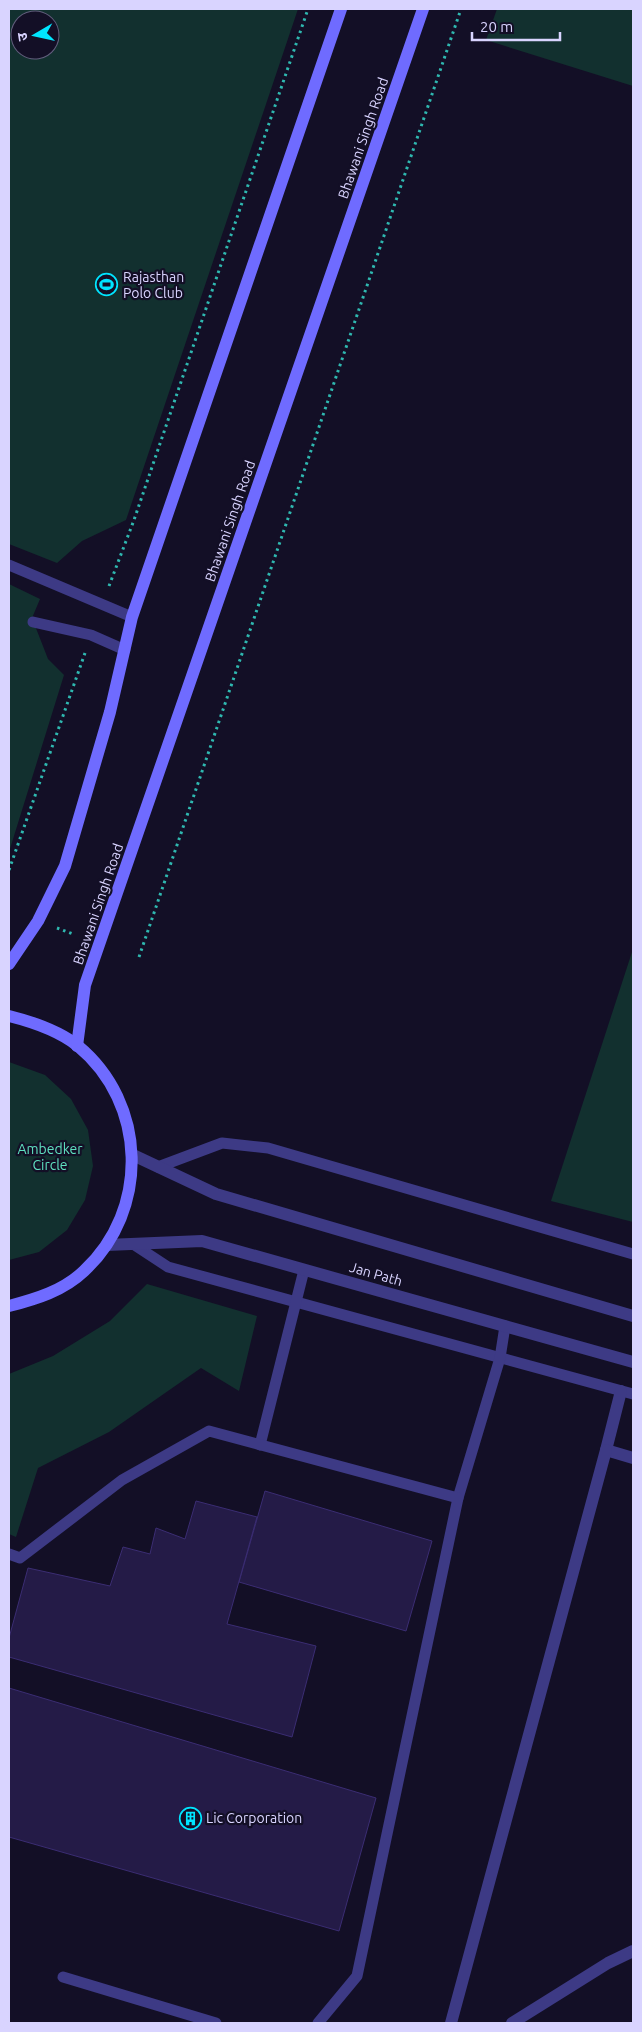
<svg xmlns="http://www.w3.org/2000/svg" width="642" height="2032" font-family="Ubuntu,'Noto Sans Devanagari',sans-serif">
	<rect width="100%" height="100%" fill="#130f26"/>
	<g fill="#12302f" fill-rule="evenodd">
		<path d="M9,9H298L126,520L82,541L57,563L9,544ZM20,20H50V50H20Z"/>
		<path d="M497,9H633V86L486,40Z"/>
		<path d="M9,584L40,599L32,618L48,659L64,675L9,852Z"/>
		<path d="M633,949V1222L551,1201Z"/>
		<path d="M9,1062L45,1075L71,1099L88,1130L93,1166L85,1200L67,1230L39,1252L9,1260Z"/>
		<path d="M147,1284L257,1316L239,1391L201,1368L109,1432L38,1468L16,1537L9,1534V1374L53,1356L110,1321Z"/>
	</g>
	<g fill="#241b47" stroke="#3b2d73">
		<path d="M265,1491L432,1541L406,1631L239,1582Z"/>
		<path d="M196,1501L257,1517L227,1624L316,1646L292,1737L9,1657V1638L28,1568L110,1586L123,1547L150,1554L156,1528L185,1539Z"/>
		<path d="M9,1688L376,1798L339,1931L9,1837Z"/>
	</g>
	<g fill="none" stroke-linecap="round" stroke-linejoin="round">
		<g stroke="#2fb8b0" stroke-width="3" stroke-dasharray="2.5 4" stroke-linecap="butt">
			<path d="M109,586L134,520L308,9"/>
			<path d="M9,870L85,653"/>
			<path d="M57,928L73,934"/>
			<path d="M139,957L461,9"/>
		</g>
		<g stroke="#3d3a85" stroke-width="11">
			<path d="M9,565L132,617"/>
			<path d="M33,622L91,635L125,650"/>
			<path d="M158,1167L222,1143L268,1148L633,1254"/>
			<path d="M133,1244L168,1267L633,1394"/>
			<path d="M260,1445L304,1270"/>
			<path d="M458,1498L500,1358L505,1326"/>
			<path d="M9,1554L20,1558L122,1480L209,1431L458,1498L357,1976L318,2023"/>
			<path d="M63,1977L216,2023"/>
		</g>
		<g stroke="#3d3a85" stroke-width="12">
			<path d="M621,1391L606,1450L633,1458"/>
			<path d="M451,2023L606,1450"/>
			<path d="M512,2023L608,1963L633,1951"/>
		</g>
		<g stroke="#3d3a85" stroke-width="12">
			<path d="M133,1155L216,1194L633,1316"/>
			<path d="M107,1245L202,1241L633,1362"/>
		</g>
		<g stroke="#6f6bff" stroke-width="12">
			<path d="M9,964L38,921L65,866L110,712L132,617L341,9"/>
			<path d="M9,1016C33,1022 58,1030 78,1046C147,1103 150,1210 84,1271C63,1291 36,1299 9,1306"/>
			<path d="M77,1046L85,985L423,9"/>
		</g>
	</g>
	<defs>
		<symbol id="stadium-ring" viewBox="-11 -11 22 22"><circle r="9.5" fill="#130f26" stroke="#00e5ff" stroke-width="1.5"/><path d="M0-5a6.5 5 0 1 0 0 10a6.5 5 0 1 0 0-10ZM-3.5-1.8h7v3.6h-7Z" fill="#00e5ff"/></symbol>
		<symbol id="building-ring" viewBox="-11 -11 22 22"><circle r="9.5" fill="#130f26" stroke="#00e5ff" stroke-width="1.5"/><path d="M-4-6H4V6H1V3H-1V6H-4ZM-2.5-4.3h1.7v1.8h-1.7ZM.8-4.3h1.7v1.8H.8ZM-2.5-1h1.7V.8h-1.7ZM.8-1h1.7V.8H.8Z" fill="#00e5ff"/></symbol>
	</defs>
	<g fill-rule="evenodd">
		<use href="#stadium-ring" x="94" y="272" width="25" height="25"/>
		<use href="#building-ring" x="178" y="1806" width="25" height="25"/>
	</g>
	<g text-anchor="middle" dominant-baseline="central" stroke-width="4.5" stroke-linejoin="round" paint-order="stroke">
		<g font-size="14" fill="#d9d4ff" stroke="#130f26">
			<text transform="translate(363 138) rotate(-71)">Bhawani Singh Road</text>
			<text transform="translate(230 521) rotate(-71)">Bhawani Singh Road</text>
			<text transform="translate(98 904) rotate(-71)">Bhawani Singh Road</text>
			<text transform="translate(376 1274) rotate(16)">Jan Path</text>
		</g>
		<g font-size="14" fill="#d9d4ff" stroke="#130f26" text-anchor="start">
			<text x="123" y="277">Rajasthan<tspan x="123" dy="16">Polo Club</tspan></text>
			<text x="206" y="1818">Lic Corporation</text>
		</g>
		<g font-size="14" fill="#5fe0c0" stroke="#130f26">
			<text x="50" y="1149">Ambedker<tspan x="50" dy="16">Circle</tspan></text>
		</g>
	</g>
	<rect width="642" height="2032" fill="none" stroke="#d9d4ff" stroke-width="20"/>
	<g transform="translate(35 35) rotate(261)"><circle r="24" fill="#130f26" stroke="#625e7d"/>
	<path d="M0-4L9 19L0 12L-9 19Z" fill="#00e5ff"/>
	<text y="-8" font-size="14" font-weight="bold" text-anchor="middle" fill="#d9d4ff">उ</text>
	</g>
	<path d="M472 32v8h88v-8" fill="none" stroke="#d9d4ff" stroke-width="2.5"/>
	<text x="480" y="32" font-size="15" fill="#d9d4ff" stroke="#130f26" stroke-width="4" paint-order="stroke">20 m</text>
</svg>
